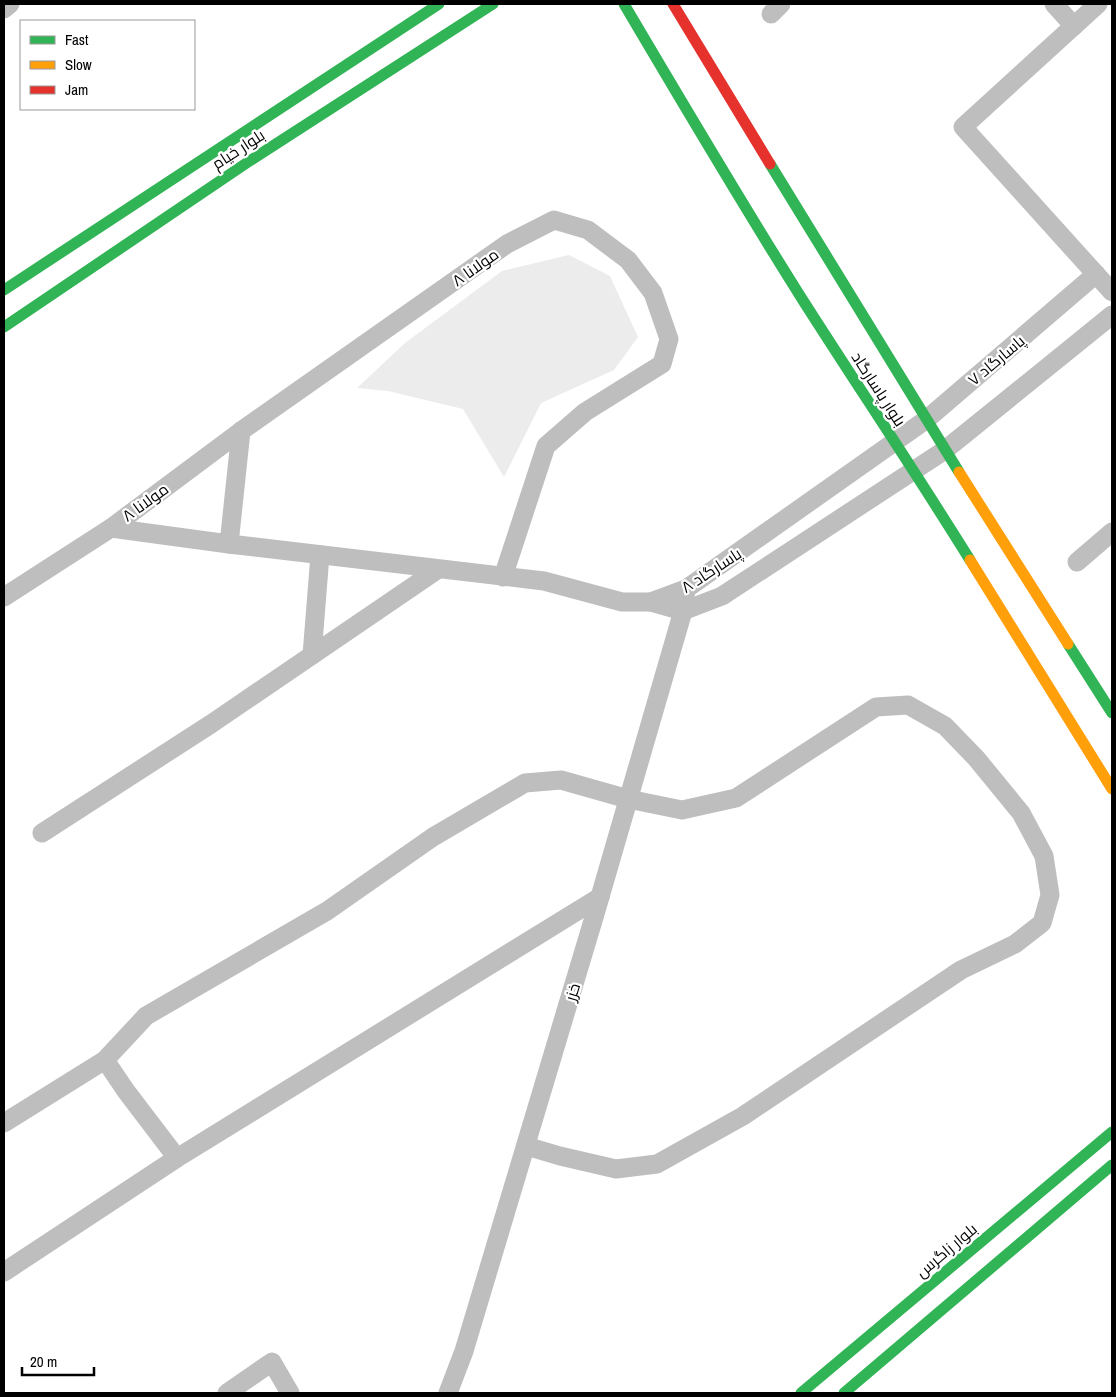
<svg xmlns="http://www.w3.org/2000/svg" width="1116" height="1397" font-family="'Archivo Narrow',Cairo,sans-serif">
	<rect width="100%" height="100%" fill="#fff"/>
	<path fill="#ececec" d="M569,255L610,276L638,337L614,370L541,403L504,477L463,409L388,391L357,388L405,343L502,271Z"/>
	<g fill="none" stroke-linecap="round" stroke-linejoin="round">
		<g stroke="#bebebe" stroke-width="19">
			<path d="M1054,4L1074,26"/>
			<path d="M1098,4L963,127L1112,292"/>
			<path d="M4,9L10,4"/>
			<path d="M771,14L781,4"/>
			<path d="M111,528L229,544L544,581L622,602H651L683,611L722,596L945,450L1112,315"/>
			<path d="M229,544L241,431"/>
			<path d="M1077,562L1112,532"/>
			<path d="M4,597L111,528L241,431L507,244L554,220L588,230L628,260L653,293L669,339L662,364L585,412L546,446L503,577"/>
			<path d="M651,602L686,589L927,419L1096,274"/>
			<path d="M312,655L320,555"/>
			<path d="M42,833L211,724L437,570"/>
			<path d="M105,1060L126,1091L177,1158L600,897"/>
			<path d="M4,1123L105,1060L146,1016L327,911L433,837L525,783L561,780L628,799L682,810L736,798L876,707L908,705L945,726L976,758L1021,813L1044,856L1050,895L1042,923L1015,944L961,970L743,1116L657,1164L616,1169L560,1156L526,1146"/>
			<path d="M4,1272L177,1158"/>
			<path d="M227,1393L272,1362L290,1393"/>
			<path d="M448,1393L464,1351L595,914L683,611L686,589"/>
		</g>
		<g stroke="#30b455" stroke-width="11">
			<path d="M624,4C683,104 742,204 804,302C859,388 916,473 970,560"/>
			<path d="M770,164L959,472"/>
			<path d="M4,290L439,4"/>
			<path d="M4,327L248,162L493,4"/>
			<path d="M1068,644L1112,713"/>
			<path d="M801,1393L1112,1132"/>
			<path d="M844,1393L1112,1165"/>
		</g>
		<g stroke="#ff9f0a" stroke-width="11">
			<path d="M959,472L1068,644"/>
			<path d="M970,560L1112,789"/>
		</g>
		<path stroke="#e5322d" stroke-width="11" d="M673,4L770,164"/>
	</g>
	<g text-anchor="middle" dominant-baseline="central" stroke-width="4.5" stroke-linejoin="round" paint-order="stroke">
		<g font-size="16" fill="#000" stroke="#fff">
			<text transform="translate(238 149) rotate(-33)">بلوار خیام</text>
			<text transform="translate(475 267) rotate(-35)">مولانا ۸</text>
			<text transform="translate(996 360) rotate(-40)">پاسارگاد ۷</text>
			<text transform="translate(879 389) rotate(57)">بلوار پاسارگاد</text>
			<text transform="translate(145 502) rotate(-36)">مولانا ۸</text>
			<text transform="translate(711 570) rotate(-33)">پاسارگاد ۸</text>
			<text transform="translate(572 992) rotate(-73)">خزر</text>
			<text transform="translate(946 1250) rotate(-40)">بلوار زاگرس</text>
		</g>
	</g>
	<rect width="1116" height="1397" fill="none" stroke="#000000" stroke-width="10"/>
	<rect x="20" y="20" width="175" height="90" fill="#ffffff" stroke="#999999"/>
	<rect x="30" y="36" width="25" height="8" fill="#30b455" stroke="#999999"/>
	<text x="65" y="45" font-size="15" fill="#000000">Fast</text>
	<rect x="30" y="61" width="25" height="8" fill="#ff9f0a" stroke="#999999"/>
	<text x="65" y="70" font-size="15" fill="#000000">Slow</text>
	<rect x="30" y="86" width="25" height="8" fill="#e5322d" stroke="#999999"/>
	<text x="65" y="95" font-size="15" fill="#000000">Jam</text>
	<path d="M22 1367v8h72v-8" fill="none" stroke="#000000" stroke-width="2.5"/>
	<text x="30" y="1367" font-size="15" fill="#000000" stroke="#ffffff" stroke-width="4" paint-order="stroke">20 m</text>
</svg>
